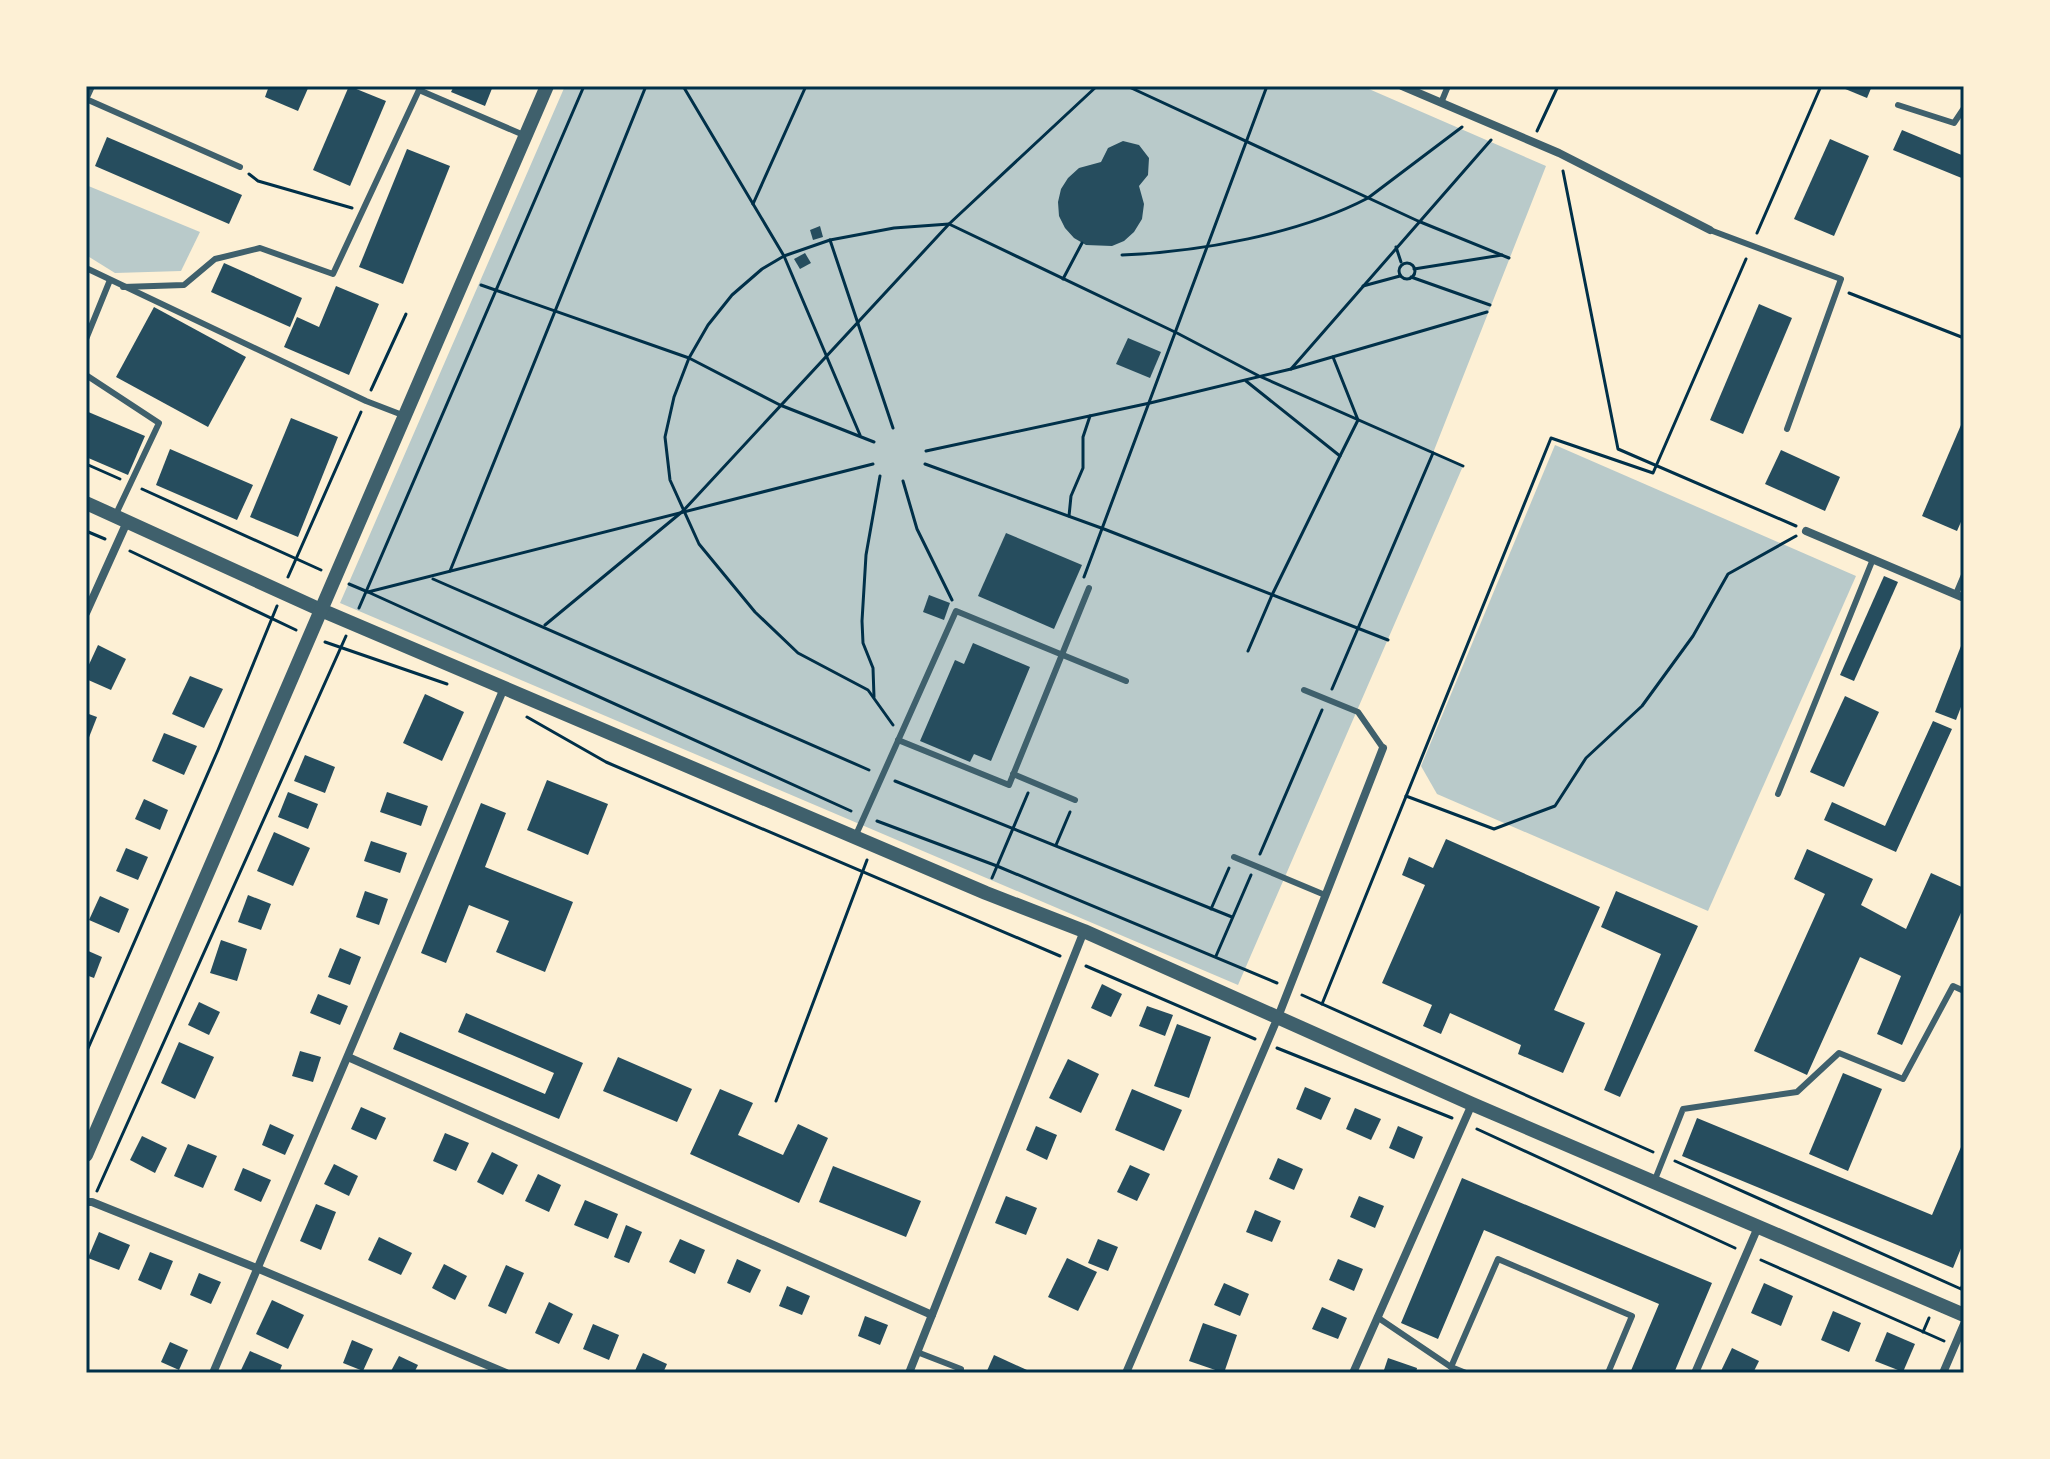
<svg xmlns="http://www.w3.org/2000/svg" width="2050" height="1459" font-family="'Noto Serif',serif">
	<rect width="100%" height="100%" fill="#fdf0d5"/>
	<g fill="#b9caca">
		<path d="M565,86H1362L1546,166L1433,453L1463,466L1238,985L340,603Z"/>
		<path d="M86,185L200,232L181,271L115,273L86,255Z"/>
		<path d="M1555,445L1856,576L1708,911L1437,794L1421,766Z"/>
	</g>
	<g fill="#264d5e">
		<path d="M269,86H309L298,111L265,97Z"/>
		<path d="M349,86L386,101L350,186L313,170Z"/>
		<path d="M454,86H493L485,106L451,92Z"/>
		<path d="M1838,86H1872L1867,98Z"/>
		<path d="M1902,130L1964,156V179L1893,150Z"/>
		<path d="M107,137L242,195L229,224L95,166Z"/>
		<path d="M1830,139L1869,156L1834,236L1794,219Z"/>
		<path d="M1123,141L1139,145L1149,158L1148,175L1139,186L1144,204L1142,219L1134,232L1124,241L1112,246L1086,245L1074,238L1065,228L1059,216L1058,202L1061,189L1068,178L1079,168L1101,162L1108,148Z"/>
		<path d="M407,149L450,166L403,284L359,267Z"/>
		<path d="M820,226L823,237L813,240L810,230Z"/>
		<path d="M805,253L811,263L800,269L794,259Z"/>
		<path d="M224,263L302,298L290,327L211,292Z"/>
		<path d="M336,286L379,304L349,375L284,347L297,317L319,327Z"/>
		<path d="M1759,304L1792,318L1743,434L1710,420Z"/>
		<path d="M154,307L246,357L208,427L116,377Z"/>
		<path d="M1128,338L1161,352L1150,378L1116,364Z"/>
		<path d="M86,411L145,436L128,475L86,457Z"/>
		<path d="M291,418L338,437L298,537L250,517Z"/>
		<path d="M1964,418V515L1957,531L1922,516Z"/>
		<path d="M170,449L253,485L237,520L156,485Z"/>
		<path d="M1781,450L1840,477L1825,511L1765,484Z"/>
		<path d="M1006,533L1082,565L1054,629L978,596Z"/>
		<path d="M1884,576L1898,582L1854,681L1840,675Z"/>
		<path d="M929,595L950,603L944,620L923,612Z"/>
		<path d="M973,643L1030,667L991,761L974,754L970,762L920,741L955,660L964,664Z"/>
		<path d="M98,645L126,659L111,690L86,679V671Z"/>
		<path d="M1961,646L1964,647V699L1956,720L1935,712Z"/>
		<path d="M190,676L223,689L204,728L172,714Z"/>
		<path d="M425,694L464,712L442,761L403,743Z"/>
		<path d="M1845,696L1879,712L1844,787L1810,772Z"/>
		<path d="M86,713L97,717L86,745Z"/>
		<path d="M1933,721L1952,729L1896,852L1824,820L1832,802L1885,826Z"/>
		<path d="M164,733L197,746L184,775L152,761Z"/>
		<path d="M305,755L335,767L325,793L294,781Z"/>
		<path d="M547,780L608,804L588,855L527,830Z"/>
		<path d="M288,792L318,804L308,829L278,817Z"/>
		<path d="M387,792L428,806L421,826L380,812Z"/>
		<path d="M144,799L168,810L160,830L135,819Z"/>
		<path d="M481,803L506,813L485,867L573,902L545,972L496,952L509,921L469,905L446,963L421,953Z"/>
		<path d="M274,832L310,848L293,886L257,871Z"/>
		<path d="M1446,839L1600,907L1554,1010L1585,1023L1563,1073L1518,1054L1521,1045L1450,1013L1441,1034L1423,1026L1432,1005L1382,983L1425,885L1402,875L1409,857L1433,868Z"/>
		<path d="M371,841L407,853L400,873L364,861Z"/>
		<path d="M126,848L148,857L138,880L116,871Z"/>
		<path d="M1807,849L1873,879L1861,905L1906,929L1931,873L1964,888V906L1902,1045L1877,1034L1901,976L1860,957L1807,1075L1754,1051L1825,894L1794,879Z"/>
		<path d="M365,891L388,899L379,925L356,917Z"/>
		<path d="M1616,891L1698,926L1620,1097L1604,1090L1661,954L1601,927Z"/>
		<path d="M248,895L271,904L261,930L238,922Z"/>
		<path d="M100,896L129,909L119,933L89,920Z"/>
		<path d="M221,940L247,949L237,981L210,973Z"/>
		<path d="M340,948L361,957L350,985L328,977Z"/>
		<path d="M86,950L102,957L94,978L86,975Z"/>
		<path d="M1102,984L1122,994L1111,1017L1091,1008Z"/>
		<path d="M318,994L348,1006L340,1025L310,1013Z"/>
		<path d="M199,1002L220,1012L209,1035L188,1025Z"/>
		<path d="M1147,1006L1173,1015L1165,1036L1139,1026Z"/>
		<path d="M466,1013L583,1063L559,1119L393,1049L400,1032L545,1094L554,1073L458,1032Z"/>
		<path d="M1177,1024L1211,1037L1189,1098L1154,1086Z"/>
		<path d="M179,1042L214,1057L195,1099L161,1083Z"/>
		<path d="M300,1051L321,1057L313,1082L292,1076Z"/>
		<path d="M618,1057L692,1089L677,1122L603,1091Z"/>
		<path d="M1068,1059L1099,1074L1081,1113L1049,1098Z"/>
		<path d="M1843,1073L1882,1089L1848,1171L1809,1154Z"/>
		<path d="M1305,1087L1331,1098L1321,1120L1296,1109Z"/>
		<path d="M720,1089L753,1103L738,1135L783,1155L798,1124L828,1138L799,1203L690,1154Z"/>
		<path d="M1132,1089L1182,1110L1164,1151L1115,1130Z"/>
		<path d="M361,1107L386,1118L376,1140L351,1129Z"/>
		<path d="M1355,1108L1381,1119L1371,1140L1346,1129Z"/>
		<path d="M1697,1118L1932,1215L1964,1140V1241L1953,1268L1682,1156Z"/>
		<path d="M270,1124L294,1135L285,1155L262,1145Z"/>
		<path d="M1036,1126L1057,1135L1047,1160L1026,1150Z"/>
		<path d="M1398,1126L1423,1137L1414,1159L1389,1148Z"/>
		<path d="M445,1133L469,1143L456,1171L433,1161Z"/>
		<path d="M142,1136L167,1148L155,1173L130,1160Z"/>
		<path d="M188,1144L217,1156L203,1188L174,1176Z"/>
		<path d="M492,1152L518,1165L503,1195L477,1182Z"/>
		<path d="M1278,1158L1303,1169L1294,1190L1269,1179Z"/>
		<path d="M334,1164L358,1176L349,1196L324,1184Z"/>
		<path d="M1130,1165L1150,1174L1137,1201L1117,1192Z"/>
		<path d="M833,1166L921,1201L906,1237L819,1202Z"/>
		<path d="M243,1168L271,1180L261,1202L234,1190Z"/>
		<path d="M538,1174L561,1185L549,1212L525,1201Z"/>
		<path d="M1462,1178L1712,1283L1674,1373H1630L1659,1304L1484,1230L1438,1339L1401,1323Z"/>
		<path d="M1006,1196L1037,1208L1026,1235L995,1223Z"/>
		<path d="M1359,1196L1384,1206L1375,1228L1350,1217Z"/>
		<path d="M585,1200L618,1214L608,1239L574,1225Z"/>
		<path d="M316,1204L336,1212L321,1250L300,1241Z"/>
		<path d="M1255,1210L1281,1221L1272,1242L1246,1232Z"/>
		<path d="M626,1225L642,1232L629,1263L614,1257Z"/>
		<path d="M99,1232L130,1245L119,1270L88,1258Z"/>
		<path d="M379,1237L412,1253L401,1275L368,1260Z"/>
		<path d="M680,1239L705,1250L695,1274L669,1262Z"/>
		<path d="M1098,1239L1118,1247L1108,1271L1088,1263Z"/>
		<path d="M150,1252L173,1261L161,1290L138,1280Z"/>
		<path d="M1067,1258L1097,1272L1078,1311L1048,1297Z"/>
		<path d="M737,1259L761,1270L750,1293L727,1283Z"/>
		<path d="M1338,1259L1363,1269L1354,1291L1329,1280Z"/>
		<path d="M444,1264L467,1276L455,1300L432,1288Z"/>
		<path d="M506,1265L524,1273L506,1314L488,1306Z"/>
		<path d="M199,1273L221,1282L211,1304L190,1295Z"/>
		<path d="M1224,1283L1249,1294L1240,1316L1214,1305Z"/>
		<path d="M1764,1283L1793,1296L1781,1326L1751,1313Z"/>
		<path d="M787,1286L810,1296L802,1315L779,1306Z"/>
		<path d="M272,1300L304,1315L288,1349L256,1334Z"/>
		<path d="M549,1302L573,1314L559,1344L535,1333Z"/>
		<path d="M1322,1307L1347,1318L1338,1339L1312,1329Z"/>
		<path d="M1833,1311L1861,1323L1849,1352L1821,1340Z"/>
		<path d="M865,1316L888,1325L880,1345L858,1336Z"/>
		<path d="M1203,1323L1237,1335L1224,1373L1189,1361Z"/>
		<path d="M593,1324L619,1335L609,1360L583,1349Z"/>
		<path d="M1887,1332L1915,1344L1903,1372L1875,1361Z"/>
		<path d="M352,1340L373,1349L363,1371L343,1363Z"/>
		<path d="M170,1342L188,1350L179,1370L161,1362Z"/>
		<path d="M1732,1348L1759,1361L1753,1373H1720Z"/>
		<path d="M250,1351L282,1365L279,1373H247L241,1370Z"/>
		<path d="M643,1353L667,1364L663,1373H634Z"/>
		<path d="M994,1355L1027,1370L1025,1373H986Z"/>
		<path d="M399,1356L418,1365L414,1373H390Z"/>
		<path d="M1388,1358L1417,1368L1416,1373H1383Z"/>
	</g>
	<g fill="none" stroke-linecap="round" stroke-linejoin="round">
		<g stroke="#003049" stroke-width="3">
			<path d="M683,86L784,256L860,435"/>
			<path d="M1127,86L1418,221L1509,258"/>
			<path d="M1537,131L1558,86"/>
			<path d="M1563,171L1618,449L1796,526"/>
			<path d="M249,174L258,181L352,208"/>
			<path d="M753,204L806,86"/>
			<path d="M1757,233L1821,86"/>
			<path d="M830,240L893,428"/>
			<path d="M1396,247L1401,262"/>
			<path d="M1122,255C1199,252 1299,234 1368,198L1462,127"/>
			<circle cx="1407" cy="271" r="8"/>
			<path d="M1414,269L1502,255"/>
			<path d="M1411,277L1490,305"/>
			<path d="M1063,279L1082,243"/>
			<path d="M481,285L689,358L780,405L874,442"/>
			<path d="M1363,286L1400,276"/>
			<path d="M1849,293L1964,338"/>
			<path d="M1333,357L1358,420L1340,456"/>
			<path d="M1291,369L1491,140"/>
			<path d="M1246,381L1340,456L1272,595L1248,651"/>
			<path d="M371,390L406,314"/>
			<path d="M926,451L1150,403L1291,369L1487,312"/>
			<path d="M86,464L120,479"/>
			<path d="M925,464L1104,529L1388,640"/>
			<path d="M903,481L917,529L952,600"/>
			<path d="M142,489L321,570"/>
			<path d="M1069,516L1071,496L1083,468V437L1090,416"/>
			<path d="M86,531L105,539"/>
			<path d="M130,551L296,630"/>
			<path d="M450,571L646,86"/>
			<path d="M288,577L361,412"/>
			<path d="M1084,577L1267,86"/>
			<path d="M433,579L869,770"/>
			<path d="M349,584L368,592"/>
			<path d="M359,608L584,86"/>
			<path d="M545,625L683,511L949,224L1097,86"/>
			<path d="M325,642L447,684"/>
			<path d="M1332,689L1433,453"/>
			<path d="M874,697L873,668L863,643L862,621L866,555L880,476"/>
			<path d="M527,717L606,762L1060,956"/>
			<path d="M893,725L868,690L798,653L755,612L699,544L670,480L665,437L674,397L689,358L708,325L732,295L762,269L784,256L830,240L894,228L949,224L1177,333L1259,376L1463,466"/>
			<path d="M895,781L1232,917"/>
			<path d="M1406,796L1494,829L1555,806L1586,758L1642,706L1693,636L1728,574L1796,536"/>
			<path d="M851,811L368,592L873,464"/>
			<path d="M877,821L997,866L1277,983"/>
			<path d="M1056,845L1070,812"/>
			<path d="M1260,854L1322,710"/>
			<path d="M992,878L1028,793"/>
			<path d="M1211,909L1229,868"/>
			<path d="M1216,956L1251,875"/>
			<path d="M1086,966L1255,1039"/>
			<path d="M1302,995L1653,1152"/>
			<path d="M1322,1004L1551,438L1653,473L1746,259"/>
			<path d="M1277,1048L1452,1118"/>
			<path d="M86,1053L218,750L277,606"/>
			<path d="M776,1101L867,860"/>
			<path d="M1477,1129L1735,1248"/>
			<path d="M1675,1161L1961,1289L1964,1282"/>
			<path d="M97,1191L346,636"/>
			<path d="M1761,1260L1944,1341"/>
			<path d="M1923,1332L1929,1318"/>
		</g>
		<g stroke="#3f606c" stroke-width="6">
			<path d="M421,86L419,90L526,136"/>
			<path d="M86,99L240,167"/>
			<path d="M1441,103L1448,86"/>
			<path d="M1898,105L1954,123L1964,108"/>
			<path d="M1710,230L1841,279L1787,429"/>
			<path d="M86,268L366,401L405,416"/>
			<path d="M123,287L184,285L215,259L260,248L333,274L419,90"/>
			<path d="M86,339L110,280"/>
			<path d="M86,375L159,423L116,514"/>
			<path d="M1956,594L1964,575"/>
			<path d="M1304,690L1358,712L1383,748"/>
			<path d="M898,740L1009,785L1089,588"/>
			<path d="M1013,774L1075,800"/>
			<path d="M1778,794L1873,559"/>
			<path d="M855,837L956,611L1126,681"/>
			<path d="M1234,857L1325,895"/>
			<path d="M1654,1182L1683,1109L1797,1092L1839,1053L1903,1079L1953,986L1964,991"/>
			<path d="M1377,1317L1451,1367L1466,1373"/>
			<path d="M917,1352L961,1369L959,1373"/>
			<path d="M1451,1367L1498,1259L1632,1316L1608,1373"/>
		</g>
		<g stroke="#3f606c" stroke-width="8">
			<path d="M1402,86L1559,153L1710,230"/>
			<path d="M86,97L91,86"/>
			<path d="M1806,531L1964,598"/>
			<path d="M86,613L127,522"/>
			<path d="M348,1057L932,1315"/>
			<path d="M86,1202H92L259,1269L506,1373"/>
			<path d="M213,1373L504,688"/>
			<path d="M909,1373L1084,931"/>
			<path d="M1126,1373L1278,1017L1383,748"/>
			<path d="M1353,1373L1472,1104"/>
			<path d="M1695,1373L1758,1227"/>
			<path d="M1943,1373L1964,1324"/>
		</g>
		<g stroke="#3f606c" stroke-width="14">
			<path d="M86,503L321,610L986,893L1084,931L1472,1104L1964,1315"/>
			<path d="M86,1155L547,86"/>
		</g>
	</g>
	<rect width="2050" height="1459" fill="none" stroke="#fdf0d5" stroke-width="176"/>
	<rect x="88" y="88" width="1874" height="1283" fill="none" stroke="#003049" stroke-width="3"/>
</svg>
